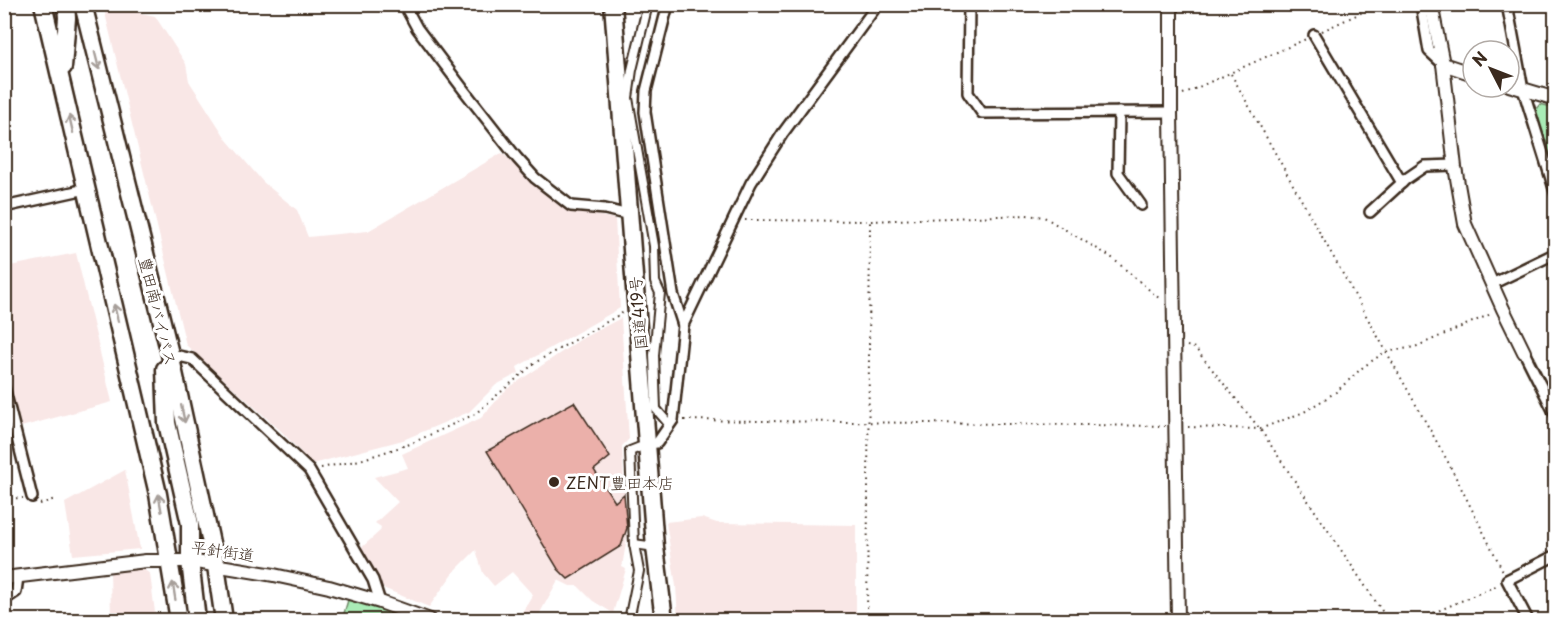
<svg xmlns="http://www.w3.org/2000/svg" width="1560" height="625" font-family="'Playpen Sans','Klee One',sans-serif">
	<rect width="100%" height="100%" fill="#fff"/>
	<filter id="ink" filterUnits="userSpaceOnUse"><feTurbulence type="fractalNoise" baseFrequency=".0167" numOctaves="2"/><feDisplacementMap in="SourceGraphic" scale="12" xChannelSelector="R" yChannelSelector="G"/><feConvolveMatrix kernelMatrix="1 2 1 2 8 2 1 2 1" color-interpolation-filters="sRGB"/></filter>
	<g filter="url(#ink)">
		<g fill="#f9e7e6">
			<path d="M103,5L155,16L186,64L189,81L227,140L263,182L297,210L308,237L368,231L502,153L563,208L615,219L620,308L517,367L519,373L496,385L469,412L403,440L312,464L282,432L186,345Z"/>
			<path d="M76,253L112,402L21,427L5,366V267Z"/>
			<path d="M621,318L629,439L622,446L627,537L622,567L626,569L613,613L593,601L578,586H570L558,580L536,620H517L533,595L512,572L494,586L483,573L476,550L454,572L429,607L383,588L359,550L380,531L381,527L375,523L398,502L374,477L408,468L402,454L481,418L507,389L581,339Z"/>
			<path d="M125,470L140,549L73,555L65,503Z"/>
			<path d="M702,518L717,523L856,525V614L749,618L730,620H678L676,586L666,522Z"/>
			<path d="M139,566L150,574L156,620H111L110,568Z"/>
		</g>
		<g fill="#a9ecb6" stroke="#728b6a" stroke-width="1.5">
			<path d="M1540,104L1555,108V186L1533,113Z"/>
			<path d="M349,597L421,620H342Z"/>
		</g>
		<path fill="#ebb0aa" stroke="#3b2a1e" stroke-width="1.5" d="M574,402L610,457L594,470L615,502L624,494L627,528L621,546L568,579L558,569L487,451Z"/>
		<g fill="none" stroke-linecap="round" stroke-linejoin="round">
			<defs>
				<g id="pedestrian">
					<path d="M648,4L632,70L628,98L654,246L655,282L660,293L654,355L656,409L669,424"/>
					<path d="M634,544L655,547"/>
					<path d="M629,620L639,571L634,544L630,451L648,444"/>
				</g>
				<g id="minor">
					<path d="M404,4L417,28L463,89L517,158L535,178L571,206L605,209L629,215"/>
					<path d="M668,4L646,91L645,112L673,294L683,325"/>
					<path d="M969,4L968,93L982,113L1171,112"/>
					<path d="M1421,4L1429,51L1443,64"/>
					<path d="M1507,4L1523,89L1556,195"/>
					<path d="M1314,35L1402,183"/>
					<path d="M1119,112L1118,173L1141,205"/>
					<path d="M4,207L86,189"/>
					<path d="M1370,212L1406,179L1425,166L1455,165"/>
					<path d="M1492,284L1556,253"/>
					<path d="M1524,352L1556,416"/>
					<path d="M170,354L192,359L309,470L373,580L380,602"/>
					<path d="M4,387L32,497"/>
					<path d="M648,444L657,443L673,420L683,325L751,183L783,133L878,4"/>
					<path d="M4,600L16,592L18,577"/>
					<path d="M1528,620L1507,580L1556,555"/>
				</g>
				<g id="tertiary">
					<path d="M1171,4V112L1178,620"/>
					<path d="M1431,4L1443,64L1455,167L1465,224L1503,309L1524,352"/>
					<path d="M1443,64L1473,74"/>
					<path d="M1509,85L1556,99"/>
					<path d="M4,578L146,561H190L274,575L329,587L380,602L430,620"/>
				</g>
				<g id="trunk">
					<path d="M43,4L158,494L179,620"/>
					<path d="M83,4L170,354L216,566L224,620"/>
					<path d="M613,4L655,547L664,620"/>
					<path d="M63,67L67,18L66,4"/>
					<path d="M165,369L167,423L190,524V561L197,620"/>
				</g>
			</defs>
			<use href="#pedestrian" stroke="#3b2a1e" stroke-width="12"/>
			<use href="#minor" stroke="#3b2a1e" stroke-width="14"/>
			<use href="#tertiary" stroke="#3b2a1e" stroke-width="16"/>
			<use href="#trunk" stroke="#3b2a1e" stroke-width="21"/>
			<g stroke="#3b2a1e" stroke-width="2" stroke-dasharray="1.5 4.5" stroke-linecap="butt">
				<path d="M1322,31L1380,4"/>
				<path d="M1231,74L1448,462L1503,571"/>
				<path d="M1183,94L1306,39"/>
				<path d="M745,220L870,221L1026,215L1044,217L1111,257L1161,300"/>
				<path d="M1187,346L1195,348L1260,429L1388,620"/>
				<path d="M684,420L1165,426"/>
				<path d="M1188,427L1260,429L1304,412L1336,392L1363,367L1385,352L1415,347L1491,314"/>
				<path d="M321,468L360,460L410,444L475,414L536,362L624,312"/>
				<path d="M4,499L23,498"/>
				<path d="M40,504L55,499"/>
				<path d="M867,620L870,221"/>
				<path d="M1417,620L1498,585"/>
			</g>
			<use href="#pedestrian" stroke="#fff" stroke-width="8"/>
			<use href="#minor" stroke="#fff" stroke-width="9"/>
			<use href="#tertiary" stroke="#fff" stroke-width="12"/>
			<use href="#trunk" stroke="#fff" stroke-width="16"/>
		</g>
		<defs><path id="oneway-shaft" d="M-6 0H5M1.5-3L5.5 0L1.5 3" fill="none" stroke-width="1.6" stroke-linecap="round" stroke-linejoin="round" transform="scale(1.5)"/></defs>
		<g stroke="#a79f9a">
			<use href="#oneway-shaft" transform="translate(97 61) rotate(76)"/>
			<use href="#oneway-shaft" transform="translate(71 124) rotate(-103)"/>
			<use href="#oneway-shaft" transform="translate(116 313) rotate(-103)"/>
			<use href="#oneway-shaft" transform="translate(183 414) rotate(78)"/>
			<use href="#oneway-shaft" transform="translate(160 503) rotate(-100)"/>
			<use href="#oneway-shaft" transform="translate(174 591) rotate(-99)"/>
		</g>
	</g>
	<circle fill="#3b2a1e" stroke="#fff" stroke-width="2" cx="554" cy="482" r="6"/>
	<g text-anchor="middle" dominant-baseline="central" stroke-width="6" stroke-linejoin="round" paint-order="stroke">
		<g font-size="16" fill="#3b2a1e" stroke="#fff">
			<text transform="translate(159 311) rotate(76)">豊田南バイパス</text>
			<text transform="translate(637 313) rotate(-95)">国道419号</text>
			<text transform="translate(223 550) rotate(8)">平針街道</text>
		</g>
		<g font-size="16" fill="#3b2a1e" stroke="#fff" text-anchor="start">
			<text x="566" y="482">ZENT豊田本店</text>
		</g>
	</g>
	<rect width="1560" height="625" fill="none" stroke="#fff" stroke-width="24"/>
	<rect x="12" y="12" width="1536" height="601" fill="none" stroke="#3b2a1e" stroke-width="2" filter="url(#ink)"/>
	<g transform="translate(1491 69) rotate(312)"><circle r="28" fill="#ffffff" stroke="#b1aaa5" stroke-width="1.5"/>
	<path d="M0-4.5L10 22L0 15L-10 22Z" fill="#3b2a1e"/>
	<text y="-9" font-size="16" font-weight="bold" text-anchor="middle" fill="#3b2a1e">N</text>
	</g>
</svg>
